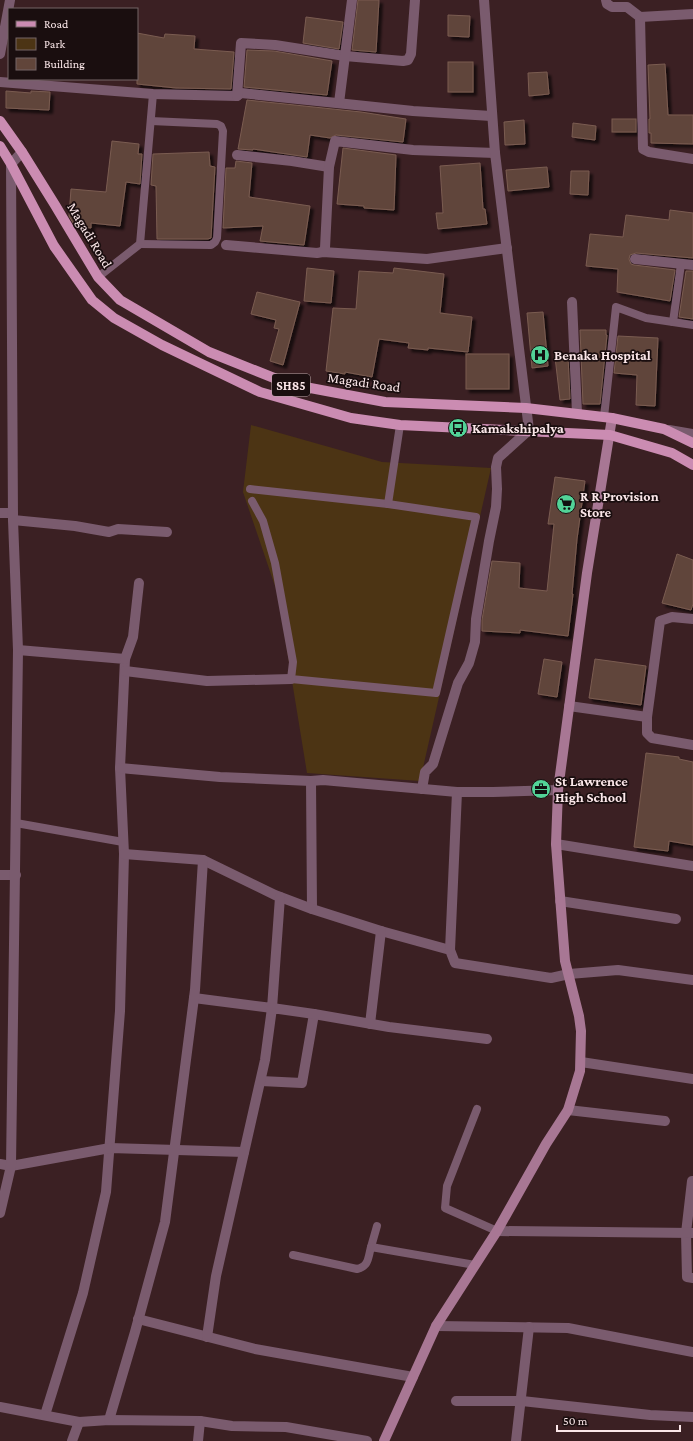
<svg xmlns="http://www.w3.org/2000/svg" width="693" height="1441" font-family="'Crimson Pro',serif">
	<defs>
		<filter id="shadow"><feDropShadow dx="3.5" dy="3.5" stdDeviation="1" flood-color="#0009"/></filter>
	</defs>
	<rect width="100%" height="100%" fill="#3b2023"/>
	<path fill="#4c3414" d="M251,425L382,462L491,468L420,781L307,773L278,595L243,492Z"/>
	<g fill="#61453a" stroke="#7a5c51" filter="url(#shadow)">
		<path d="M358,0H379L376,52L352,50Z"/>
		<path d="M448,15L470,16L469,37L448,36Z"/>
		<path d="M306,17L343,22L339,49L303,43Z"/>
		<path d="M137,33L164,38L165,34L195,36L194,49L234,52L231,89L176,88L137,84Z"/>
		<path d="M247,50L274,51L332,61L327,95L244,87Z"/>
		<rect x="448" y="62" width="25" height="30"/>
		<path d="M665,64L668,115H693V144L651,143V133H649V119H650L648,65Z"/>
		<path d="M547,72L549,94L529,96L528,73Z"/>
		<path d="M6,91L31,93V91L50,92L49,110L6,108Z"/>
		<path d="M247,100L361,112L406,119L403,142L336,135L330,138L310,135L307,157L253,149V150L238,149Z"/>
		<rect x="612" y="119" width="24" height="13"/>
		<path d="M524,120L525,144L505,145L504,122Z"/>
		<path d="M573,123L596,126L595,140L572,137Z"/>
		<path d="M112,141L139,144L138,154H142L140,184L126,182L120,226L91,223V228L75,226L69,216L71,189L106,192Z"/>
		<path d="M343,148L396,155L394,210L364,208V206L337,204Z"/>
		<path d="M209,152L210,166L215,167L211,238L208,239H157L156,186L151,185L153,154Z"/>
		<path d="M236,161L252,163L249,197L310,206L304,245L260,241L263,226L223,228L226,168H235Z"/>
		<path d="M480,163L483,209H485L487,224L438,229L436,213H443L440,166Z"/>
		<path d="M547,167L549,187L508,191L506,170Z"/>
		<path d="M571,171H589L588,195L570,194Z"/>
		<path d="M670,210L693,213V258L636,253L630,255L629,259L631,264L634,265L675,270L670,301L617,292L618,269L586,266L590,234L623,237L626,215L669,220Z"/>
		<path d="M307,268L334,271L331,303L304,301Z"/>
		<path d="M394,268L444,274L440,313L472,317L468,352L428,348V350L408,348L409,343L379,339L372,377L345,372V374L326,371L333,308L356,309L359,271L393,273Z"/>
		<path d="M686,271H693V319L679,317Z"/>
		<path d="M257,292L300,302L283,365L270,361L279,329L274,328L276,320L251,314Z"/>
		<path d="M543,312L548,366L532,368L527,313Z"/>
		<path d="M580,330H606V335H607L600,404H583Z"/>
		<path d="M618,336L658,338L655,406L636,405L637,375L614,373Z"/>
		<rect x="466" y="354" width="43" height="35"/>
		<path d="M568,356L570,399L560,400L555,357Z"/>
		<path d="M555,477L585,481L577,539L572,594H573L568,636L520,630V633L482,631V620L492,561L520,563L519,588L547,591L554,524H548Z"/>
		<path d="M677,554L693,560V604L691,610L662,603Z"/>
		<path d="M544,659L562,662L557,697L538,694Z"/>
		<path d="M595,659L646,666L641,705L589,698Z"/>
		<path d="M646,753L679,757V759L693,762V845L669,841L668,851L634,847Z"/>
	</g>
	<g fill="none" stroke-linecap="round" stroke-linejoin="round">
		<g stroke="#7a5b6e" stroke-width="8">
			<path d="M140,244L211,245L215,242L217,238L223,131L221,126L217,124L151,121"/>
			<path d="M98,277L140,244L153,94"/>
			<path d="M673,322L681,264"/>
			<path d="M604,417L616,307L646,318L693,325"/>
			<path d="M250,489L388,504L476,517L436,693L291,679L293,662L275,563L263,521L252,501"/>
			<path d="M388,504L400,425"/>
			<path d="M16,823L123,842"/>
			<path d="M477,1109L447,1186L445,1208L497,1231"/>
			<path d="M371,1247L377,1226"/>
			<path d="M293,1255L357,1269C369,1266 368,1258 371,1247L475,1265"/>
		</g>
		<g stroke="#7a5b6e" stroke-width="10">
			<path d="M606,0L607,4L612,7H627L640,17L643,149L649,152L693,159"/>
			<path d="M640,17L693,14"/>
			<path d="M0,54L10,0"/>
			<path d="M0,82L153,94L237,96L241,93L413,111L491,116"/>
			<path d="M237,96L241,43L275,45L345,56L403,61L408,60L411,54L415,0"/>
			<path d="M339,103L352,0"/>
			<path d="M237,155L292,161L329,167"/>
			<path d="M226,245L317,253L323,252L427,259L507,248"/>
			<path d="M323,252L325,248L329,167L335,141L413,150L495,153"/>
			<path d="M635,259L693,265"/>
			<path d="M572,302L577,413"/>
			<path d="M669,430L693,434"/>
			<path d="M0,513H13"/>
			<path d="M13,520L75,526L109,532L118,529L167,532"/>
			<path d="M693,619L672,617L660,621L647,717V733L652,738L693,745"/>
			<path d="M18,650L125,659L120,768L124,854L120,1011L106,1192L83,1293L45,1415"/>
			<path d="M125,659L133,637L139,583"/>
			<path d="M125,671L207,681L291,679"/>
			<path d="M569,706L647,717"/>
			<path d="M120,768L220,777L311,781L323,780L457,792H493L558,790"/>
			<path d="M311,781L312,909"/>
			<path d="M422,789L425,772L433,764L458,683L469,663L475,642L476,619L489,541L496,507L497,489L496,467L498,458L529,430L495,153L484,0"/>
			<path d="M556,844L693,866"/>
			<path d="M124,854L203,860L275,895L312,909L381,931L450,950L455,963L551,978L569,974L618,970L693,980"/>
			<path d="M0,875H16"/>
			<path d="M560,901L676,919"/>
			<path d="M450,950L457,792"/>
			<path d="M194,998L272,1008L280,897"/>
			<path d="M370,1024L381,931"/>
			<path d="M581,1062L693,1079"/>
			<path d="M261,1081L302,1083L314,1014"/>
			<path d="M568,1110L665,1121"/>
			<path d="M0,1164L11,1166L110,1148L244,1152"/>
			<path d="M692,1181L686,1233L687,1277L693,1278"/>
			<path d="M0,1213L11,1166L18,650L13,520L11,164L22,152"/>
			<path d="M497,1231L693,1233"/>
			<path d="M138,1319L255,1349L413,1377"/>
			<path d="M436,1326L568,1328L693,1352"/>
			<path d="M207,1337L216,1276L265,1060L272,1008L314,1014L389,1027L487,1039"/>
			<path d="M456,1401H522L650,1415L693,1417"/>
			<path d="M0,1407L79,1422L109,1420L200,1421L232,1426L286,1427L367,1441"/>
			<path d="M109,1420L135,1332L165,1222L195,990L203,860"/>
			<path d="M72,1441L79,1422"/>
			<path d="M198,1441L200,1421"/>
			<path d="M516,1441L529,1327"/>
		</g>
		<path stroke="#a87794" stroke-width="10" d="M384,1441L436,1326L497,1231L546,1144L568,1110L580,1071L581,1031L579,1016L565,961L556,844L558,790L587,573L612,418"/>
		<g stroke="#cb8cb2" stroke-width="10">
			<path d="M0,121L22,152L55,205L98,277L120,300L209,352L289,384L385,402L526,408L612,418L664,429L693,443"/>
			<path d="M0,146L11,164L54,246L92,300L114,318L162,345L260,392L351,418L400,425L610,435L672,453L693,465"/>
		</g>
	</g>
	<defs>
		<symbol id="hospital-disc" viewBox="-11 -11 22 22"><circle r="9.5" fill="#52d397" stroke="#1a0e0f"/><path d="M-5-5h3v3.5h4V-5h3V5h-3V1.5h-4V5h-3Z" fill="#111"/></symbol>
		<symbol id="bus-disc" viewBox="-11 -11 22 22"><circle r="9.5" fill="#52d397" stroke="#1a0e0f"/><path d="M-5-6H5V4H4V6H2V4H-2V6H-4V4H-5ZM-3.5-4V0h7V-4ZM-3.5 1.2v1.5H-2V1.2ZM2 1.2v1.5H3.5V1.2Z" fill="#111"/></symbol>
		<symbol id="supermarket-disc" viewBox="-11 -11 22 22"><circle r="9.5" fill="#52d397" stroke="#1a0e0f"/><path d="M-6-5.5h2.5l.6 2H6L4.5 2H-2.5L-4.4-4H-6ZM-1.5 3.2a1.3 1.3 0 1 0 .1 0ZM3 3.2a1.3 1.3 0 1 0 .1 0Z" fill="#111"/></symbol>
		<symbol id="office-disc" viewBox="-11 -11 22 22"><circle r="9.5" fill="#52d397" stroke="#1a0e0f"/><path d="M-6-3h4V-5.5h4V-3h4V5H-6ZM-1-4.5V-3h2v-1.5ZM-6 0V1H6V0Z" fill="#111"/></symbol>
	</defs>
	<g fill-rule="evenodd">
		<use href="#hospital-disc" x="529" y="344" width="22" height="22"/>
		<use href="#bus-disc" x="447" y="417" width="22" height="22"/>
		<use href="#supermarket-disc" x="555" y="493" width="22" height="22"/>
		<use href="#office-disc" x="530" y="778" width="22" height="22"/>
	</g>
	<g text-anchor="middle" dominant-baseline="central" stroke-width="3.5" stroke-linejoin="round" paint-order="stroke">
		<rect fill="#1a0e0f" stroke="#b8a6a8" stroke-width="1" x="272" y="374" width="38" height="22" rx="3"/>
		<g font-size="13" font-weight="bold" fill="#fbe7e9">
			<text x="291" y="385">SH85</text>
		</g>
		<g font-size="14" fill="#fbe7e9" stroke="#1a0e0f">
			<text transform="translate(90 235) rotate(59)">Magadi Road</text>
			<text transform="translate(364 382) rotate(8)">Magadi Road</text>
		</g>
		<g font-size="14" font-weight="bold" fill="#fbe7e9" stroke="#1a0e0f" text-anchor="start">
			<text x="554" y="355">Benaka Hospital</text>
			<text x="472" y="428">Kamakshipalya</text>
			<text x="580" y="496">R R Provision<tspan x="580" dy="16">Store</tspan></text>
			<text x="555" y="781">St Lawrence<tspan x="555" dy="16">High School</tspan></text>
		</g>
	</g>
	<rect x="8" y="8" width="130" height="72" fill="#1a0e0f" stroke="#746566"/>
	<rect x="16" y="21" width="20" height="6" fill="#cb8cb2" stroke="#746566"/>
	<text x="44" y="28" font-size="12" fill="#fbe7e9">Road</text>
	<rect x="16" y="38" width="20" height="12" fill="#4c3414" stroke="#746566"/>
	<text x="44" y="48" font-size="12" fill="#fbe7e9">Park</text>
	<rect x="16" y="58" width="20" height="12" fill="#61453a" stroke="#746566"/>
	<text x="44" y="68" font-size="12" fill="#fbe7e9">Building</text>
	<path d="M557 1425v6h123v-6" fill="none" stroke="#fbe7e9" stroke-width="2"/>
	<text x="563" y="1425" font-size="12" fill="#fbe7e9" stroke="#1a0e0f" stroke-width="3" paint-order="stroke">50 m</text>
</svg>
